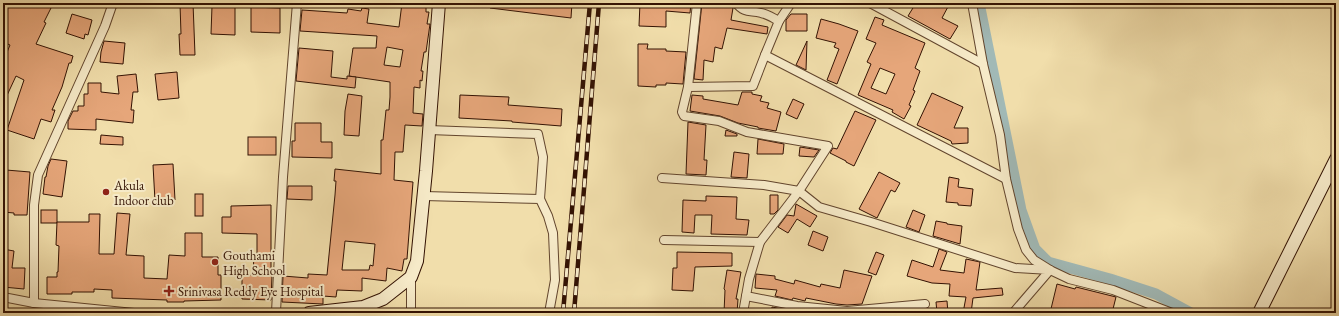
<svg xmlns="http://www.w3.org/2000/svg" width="1339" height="316" font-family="'EB Garamond',serif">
	<rect width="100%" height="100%" fill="#f1deab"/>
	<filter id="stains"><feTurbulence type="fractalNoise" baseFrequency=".005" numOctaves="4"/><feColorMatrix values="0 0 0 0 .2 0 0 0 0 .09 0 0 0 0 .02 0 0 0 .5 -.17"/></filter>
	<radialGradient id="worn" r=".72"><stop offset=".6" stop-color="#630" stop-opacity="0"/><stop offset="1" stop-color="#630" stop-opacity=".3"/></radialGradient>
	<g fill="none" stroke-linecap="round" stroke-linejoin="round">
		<path stroke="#a1b9b6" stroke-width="11" d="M979,3L1021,210L1035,249L1048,262L1110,279L1156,294L1191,313"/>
	</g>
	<g fill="#e6a67a" stroke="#331203" fill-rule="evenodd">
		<path d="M3,3H43L42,5L51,8L44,22L46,23L36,44L73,56L71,63H69L62,87L52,110H55L51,122L41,119L34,139L7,130L24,80L16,76L3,104V62L10,45L3,42Z"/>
		<path d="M193,3L195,55H180L179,34H181L180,4Z"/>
		<path d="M402,3L426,6V12H429L427,24H430L426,52H424L421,71H423L422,81L420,80V88L414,87L413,113L423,114L422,126L405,125L403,152H395L394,180L413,182L407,259H404L402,271L387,268L386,281L362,278V291L337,290L336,297L323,296V304L282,302L283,276L308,278V274L327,275L335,195L336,181H334L335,169L381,174V140H383L386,110H389L390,97V82L349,76L353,48H376L377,36L300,31L302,10L347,13L348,9L361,11L362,8L369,9L367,23L399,27ZM387,47L403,50L400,67L384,65ZM345,241L375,244L373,266L370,265L369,270H342Z"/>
		<path d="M491,3H572L571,18L490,8Z"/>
		<path d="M640,3H691L690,13L666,11V27L639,26Z"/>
		<path d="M702,3H731L733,8L731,20L768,27L767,34L727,28L722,49L715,47L713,62L704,60L703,80L694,79Z"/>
		<path d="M916,3H950L942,18L958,26L950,39L908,16Z"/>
		<path d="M212,6L235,7V35L211,34Z"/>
		<path d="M251,7L280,8V33L251,32Z"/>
		<path d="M72,14L92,20L88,35L85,34L84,39L66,33Z"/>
		<path d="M791,14H807V31H786V20Z"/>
		<path d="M875,17L884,20L882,25L925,43L915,68L920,71L913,90L915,91L909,105L911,106L904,119L892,112L893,110L858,95L871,64L867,62L876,43L866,39ZM880,68L895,74L886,94L871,88Z"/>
		<path d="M821,19L839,24L858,31L837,84L827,80L839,49L834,47L836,43L816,38Z"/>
		<path d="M104,41L125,43L123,64L100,62L101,52Z"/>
		<path d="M807,41L806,70L796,65Z"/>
		<path d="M638,44H648L647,49H666V51L686,52L683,84L666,83V85H656V87L638,86Z"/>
		<path d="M299,48L333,51L331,77L347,79V76L356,77L355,88L296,81Z"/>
		<path d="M177,72L179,98L158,100L155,74Z"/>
		<path d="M136,74L138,92H133L131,110H134L133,123L96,119V130L68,129V121L73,111H78V106H84V94H88V83H101V92L119,94L117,76Z"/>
		<path d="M742,92H752V94L762,96L760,101L769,103L767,108L781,112L776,131L758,128V127L738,123L720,116L690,111L692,95L703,96V99L738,105Z"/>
		<path d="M932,93L963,107L954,128H968V143L952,144L951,141L917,125Z"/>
		<path d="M348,94L362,96L359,136L344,135L345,111Z"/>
		<path d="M460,95L509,97L508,105L562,109L561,126L512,122V121L459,118Z"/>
		<path d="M793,99L804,104L797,119L786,114Z"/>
		<path d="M855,111L876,120L854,166L846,162V161L830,153L833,148L837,149Z"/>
		<path d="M688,122L706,125L704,160H707L706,175L686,174Z"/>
		<path d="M295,123H321V142H332V158L292,157V141H295Z"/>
		<path d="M726,130L737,134V136H725Z"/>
		<path d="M101,135L123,137V145L100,144Z"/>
		<rect x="248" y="137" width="28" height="18"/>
		<path d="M758,139L784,144L783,154H757Z"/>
		<path d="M800,147L819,150L814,157L799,156Z"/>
		<path d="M734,152L749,154L747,178L731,177Z"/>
		<path d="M51,159L67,161L62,197L43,194L45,177H46L48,166Z"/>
		<path d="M173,164L175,200L155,201L153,165Z"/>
		<path d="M6,170L30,172L27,215H14V213L3,212V188H5Z"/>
		<path d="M879,172L900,183L895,192L891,190L877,218L859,209Z"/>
		<path d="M949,177L959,179L958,187L973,189L971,206L958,205V203L946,202Z"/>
		<path d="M288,186H312V200L287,199Z"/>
		<rect x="195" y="194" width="8" height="22"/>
		<path d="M770,195H778V210L774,214H770Z"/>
		<path d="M706,196L737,197L736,219L749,220L747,235L711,234L712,215H695L694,233L682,232L683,200L706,201Z"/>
		<path d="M796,204L817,216L810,227L797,219L788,233L778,227L787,215L794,216Z"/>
		<path d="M271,205V275H272L271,300L242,299V275H253L254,254H257V234L222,233V217H231V206Z"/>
		<rect x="41" y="210" width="16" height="13"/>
		<path d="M913,210L925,215L919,232L906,227Z"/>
		<path d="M117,213L130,214L126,255L144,256V278L167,279L169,255L185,256V233H202V257H218V275H221V300L184,301V302H167V300L112,298V290L94,289V292H72V294H47V277H57V272H58L59,246L56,245L57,222H89V214H100L99,254H114Z"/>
		<path d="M936,221L947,223V224L962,226L960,244L933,236Z"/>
		<path d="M813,231L828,237L823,251L808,245Z"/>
		<path d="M3,249L14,251L12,268H25L24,289L3,287Z"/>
		<path d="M939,249L947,252L940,270L964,273L966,259L980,262L976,290L1002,288L1003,295L973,298L971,313H963L966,297L949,296L950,284L932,283L907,276L912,260L933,267Z"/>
		<path d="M677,252L732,253V266L695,267L693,291L672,290L673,268H677Z"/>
		<path d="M876,252L884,255L876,275L868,272Z"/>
		<path d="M727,270L741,272L736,299H738L737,313H724L725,290L724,289Z"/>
		<path d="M844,270L872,276L862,304L847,305L836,304L806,298L805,301L793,298L792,300L775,296L777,290L755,288L756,274L775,276V279L794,284L795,280L820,287L821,284L840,288Z"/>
		<path d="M1057,284L1075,289L1076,287L1116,297L1112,313H1050Z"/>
		<path d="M947,301L948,313H937L936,302Z"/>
		<path d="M772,307L792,311V313H771Z"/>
	</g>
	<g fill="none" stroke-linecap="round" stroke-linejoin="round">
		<defs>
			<g id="minor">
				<path d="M736,3C745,14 750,10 761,13C767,14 773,18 779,21"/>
				<path d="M870,3L983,64"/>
				<path d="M972,3L983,64L1000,135L1006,179L1018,229L1026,250L1034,260L1050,270L1069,279L1113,290L1172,313"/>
				<path d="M765,55L779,21L791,3"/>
				<path d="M688,87L697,3"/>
				<path d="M429,130L538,134L543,157L540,199"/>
				<path d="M662,178L764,185L799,191L819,207L871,222L1015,268L1050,270L1013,313"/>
				<path d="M424,196L540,199L548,216L553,233L555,280L549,313"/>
				<path d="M664,240L760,242L799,191L828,146L747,132L719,121L684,116L682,112L688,87L753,86L765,55L1006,179"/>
				<path d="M760,242L749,279L746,296L797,306L847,311L925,304"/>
				<path d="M3,297L34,303L134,313"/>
				<path d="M34,303V205L38,175L105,26L113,3"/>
				<path d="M276,312L283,177L297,3"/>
				<path d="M260,313H278"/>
				<path d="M411,313V277"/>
				<path d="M743,313L746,296"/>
			</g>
			<g id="secondary">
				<path d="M309,313L363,307L383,299L411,277L417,261L426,171L439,3"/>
				<path d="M1259,313L1336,159"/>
			</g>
		</defs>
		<use href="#minor" stroke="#62452d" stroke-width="10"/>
		<use href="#secondary" stroke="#331203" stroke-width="14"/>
		<use href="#minor" stroke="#f6eac8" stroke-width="8"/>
		<use href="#secondary" stroke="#f6eac8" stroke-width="12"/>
		<defs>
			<g id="rail">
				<path d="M563,313L590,3"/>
				<path d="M574,313L599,3"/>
			</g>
		</defs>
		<use href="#rail" stroke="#331203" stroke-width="4.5"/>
		<use href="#rail" stroke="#f6eac8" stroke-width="3" stroke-dasharray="9" stroke-linecap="butt"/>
	</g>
	<g fill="#8f2418" stroke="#f6eac8" stroke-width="1.5">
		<circle cx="106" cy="192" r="4"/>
		<circle cx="215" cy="262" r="4"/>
		<path d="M167 285h4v4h4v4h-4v4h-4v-4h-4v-4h4z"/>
	</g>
	<g text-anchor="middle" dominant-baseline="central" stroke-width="4" stroke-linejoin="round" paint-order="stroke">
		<g font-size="13" fill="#331203" stroke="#f6eac8" text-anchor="start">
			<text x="114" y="185">Akula<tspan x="114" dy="15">Indoor club</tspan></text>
			<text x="223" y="255">Gouthami<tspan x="223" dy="15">High School</tspan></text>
			<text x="178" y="291">Srinivasa Reddy Eye Hospital</text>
		</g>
	</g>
	<rect width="1339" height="316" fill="none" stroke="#f1deab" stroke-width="16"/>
	<rect x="4" y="4" width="1331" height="308" fill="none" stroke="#331203" stroke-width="2"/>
	<rect x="8" y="8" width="1323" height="300" fill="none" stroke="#331203"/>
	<rect width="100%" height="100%" filter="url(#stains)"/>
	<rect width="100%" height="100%" fill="url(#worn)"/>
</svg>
